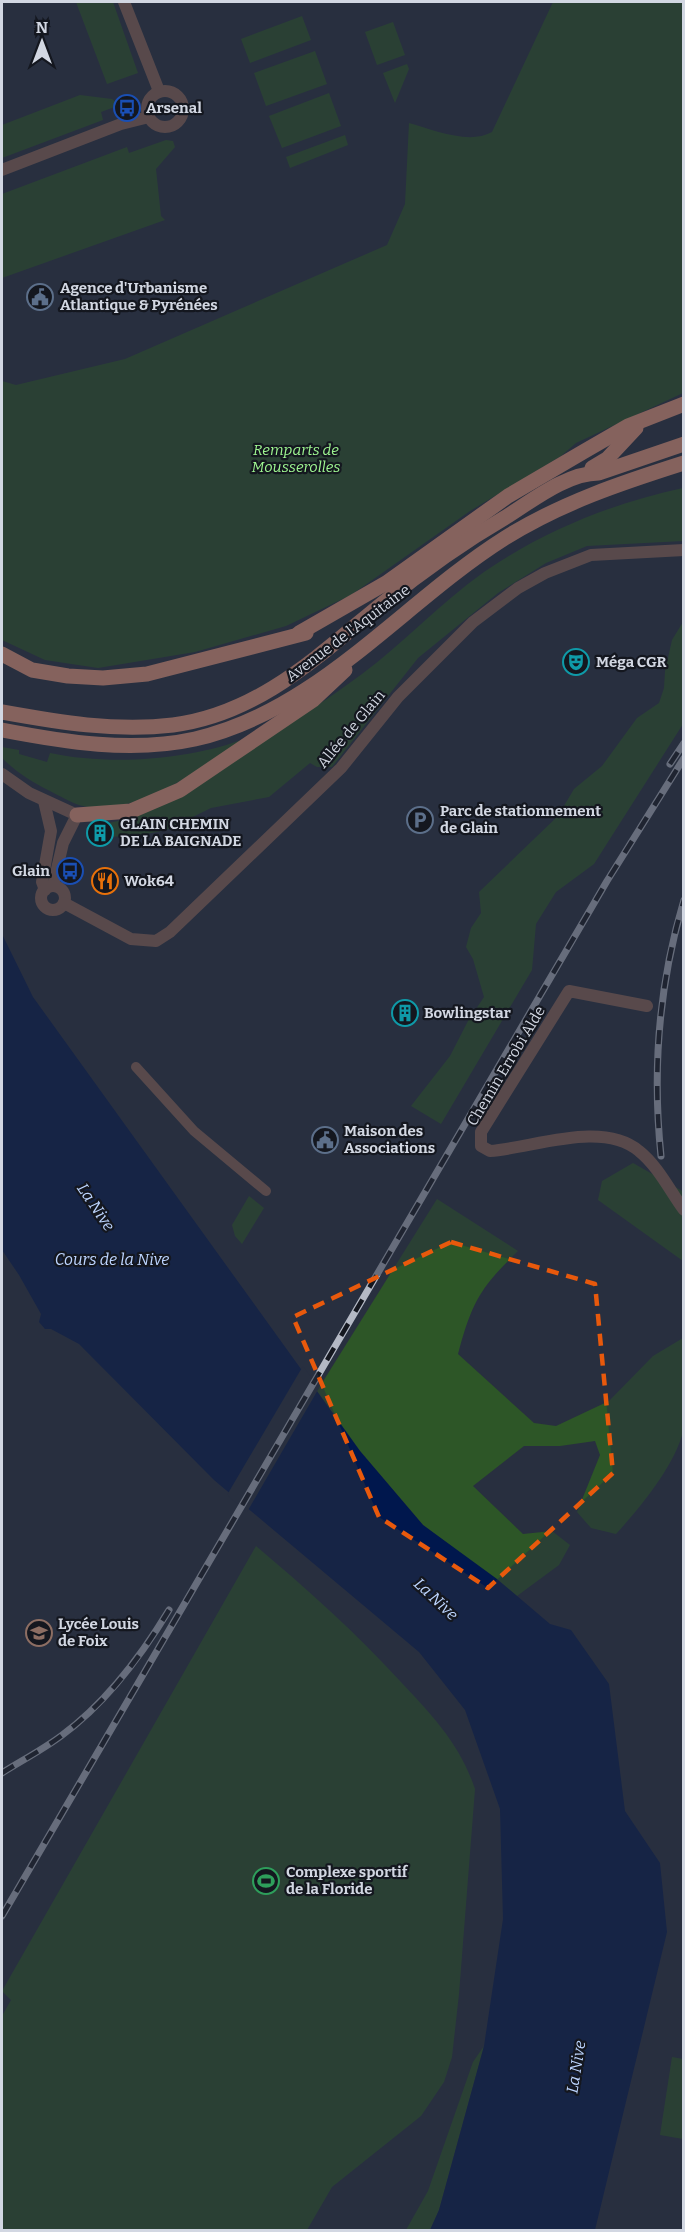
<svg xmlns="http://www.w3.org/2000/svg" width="685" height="2232" font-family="Bitter,serif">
	<rect width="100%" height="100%" fill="#282f3f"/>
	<g fill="#2d5627">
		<path d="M76,2H113L138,73L107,84Z"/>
		<path d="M553,2H683V393L576,443L561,456L470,511L351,595L286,626L195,652L98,668L45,660L2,640V381L16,385L125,359L387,245L405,204L409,123C434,130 469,145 492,132Z"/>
		<path d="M302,16L311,40L250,63L241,39Z"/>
		<path d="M393,22L405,55L377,65L365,32Z"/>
		<path d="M315,51L327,84L266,106L254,73Z"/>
		<path d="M407,64L409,69L395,103L383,73Z"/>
		<path d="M329,93L341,126L282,148L269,116Z"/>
		<path d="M80,95L112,99L120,105L101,112L103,120L2,158V125Z"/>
		<path d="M345,135L348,145L290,168L286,157Z"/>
		<path d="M166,140L173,141L175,147L156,169L161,216L165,220L2,278V194L127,147L129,153Z"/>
		<path d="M683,488V541L587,546L546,563L498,593L418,658L332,767H317L310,763L269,797L211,808L166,830L142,835L109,837V823C167,811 215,775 264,741C296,719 330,698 362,674C404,643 440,603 484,572C543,531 613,503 683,488Z"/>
		<path d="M683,622V724L594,864L556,892L536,924L532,970L441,1124L411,1106L450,1056L468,1021L484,997L473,959L466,947L471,928L481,913L479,892L558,816L574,789L602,766L637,718L659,703L664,688L665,671L672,640Z"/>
		<path d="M249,737C206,765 133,821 79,805C70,802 60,796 50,791C32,782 16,772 2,758V747L19,750V754L47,762L50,753C111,766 192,760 249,737Z"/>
		<path d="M633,1163L684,1192L683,1261L598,1200L602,1181Z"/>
		<path d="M249,1196L264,1208L242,1244L235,1236L232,1225Z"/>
		<path d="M437,1199L518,1251C480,1288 472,1302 458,1354L534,1423L556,1426L609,1401L653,1356L683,1338C683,1362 685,1410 683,1431C676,1464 639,1509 616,1534L591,1528L577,1512L600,1455L595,1441L560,1446H524L473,1486L523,1534L552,1531L570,1545L559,1565L517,1596L423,1525L360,1451L317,1391Z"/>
		<path d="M256,1546C307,1589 355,1632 400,1681C432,1715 460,1744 475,1789L459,1994L452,2057L444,2082L421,2116L332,2187L307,2230H2V2016L11,2000L2,1991Z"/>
		<path d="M484,2046L439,2210L430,2230H406L428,2191L473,2062Z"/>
		<path d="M672,2057L683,2059V2139L660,2135Z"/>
	</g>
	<path fill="#00174d" d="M2,934L33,997L360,1451L423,1525L497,1579L550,1624L571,1630L609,1684L625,1811L660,1863L667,1932L595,2230H430L439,2210L484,2046L503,1919L500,1809L465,1710L419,1652L214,1480L79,1344L51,1329H45L39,1322L41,1314L19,1275L2,1250Z"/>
	<path fill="#282f3f" d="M303,1366L319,1388L247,1512L227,1495Z"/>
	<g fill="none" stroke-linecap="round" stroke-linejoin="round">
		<path stroke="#92695a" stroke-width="10" d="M136,1067L194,1131L266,1191"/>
		<g stroke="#92695a" stroke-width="12">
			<path d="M2,774L29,793L77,815L63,843L53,886"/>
			<path d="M44,801L51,831L42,882L45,890"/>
			<circle cx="53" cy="898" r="12"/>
			<path d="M64,903L131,939L156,941L170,932L341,768L398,697L473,622L518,588L545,573L591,555L684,550"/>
			<path d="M647,1006L569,991L481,1132V1146L490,1151C533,1148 602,1120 639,1151C658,1166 670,1191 684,1210"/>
		</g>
		<g stroke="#92695a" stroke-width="12">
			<path d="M124,2L159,91"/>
			<circle cx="165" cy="109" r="18"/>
			<path d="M2,170L121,124L149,117"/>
		</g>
		<g stroke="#f5a081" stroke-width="15">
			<path d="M592,468L607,459L636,428"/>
			<path d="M299,633L386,583L508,496L583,452L628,426L684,404"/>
			<path d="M2,654L32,670L68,676L103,678L147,674L306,633"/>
			<path d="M2,712C58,722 115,732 173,725C259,714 319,655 383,603C421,572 463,542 506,517C533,500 567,473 599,473L684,444"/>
			<path d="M2,730C64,742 132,753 195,739C318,711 402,603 505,538C561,503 621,483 684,463"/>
			<path d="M77,815L131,811L180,790L313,700L345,670"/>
		</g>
		<defs>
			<g id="rail">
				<path d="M670,764L684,743"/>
				<path d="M661,1156C652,1069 659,983 684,900"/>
				<path d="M2,1773C21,1761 42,1750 61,1736C106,1703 140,1658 169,1610"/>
				<path d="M2,1916L607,881L684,758"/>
			</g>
		</defs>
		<use href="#rail" stroke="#b4b9c5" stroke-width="7"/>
		<use href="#rail" stroke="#14171f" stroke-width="4.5" stroke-dasharray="14" stroke-linecap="butt"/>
	</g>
	<path d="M0 0H685V2232H0ZM451,1242L595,1284L613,1473L488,1588L379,1517L293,1317Z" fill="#282f3f" fill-opacity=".55" fill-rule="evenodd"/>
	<path fill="none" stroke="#e8590c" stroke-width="4.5" stroke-dasharray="12 8" stroke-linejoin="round" d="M451,1242L595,1284L613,1473L488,1588L379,1517L293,1317Z"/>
	<defs>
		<symbol id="bus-ring" viewBox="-11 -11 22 22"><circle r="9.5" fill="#14171f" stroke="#1a4fb4" stroke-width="1.5"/><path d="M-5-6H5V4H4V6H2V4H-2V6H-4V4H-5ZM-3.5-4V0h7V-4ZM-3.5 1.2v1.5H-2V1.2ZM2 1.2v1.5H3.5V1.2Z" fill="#1a4fb4"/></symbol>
		<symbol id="civic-ring" viewBox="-11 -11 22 22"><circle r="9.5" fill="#14171f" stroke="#5c6f8a" stroke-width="1.5"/><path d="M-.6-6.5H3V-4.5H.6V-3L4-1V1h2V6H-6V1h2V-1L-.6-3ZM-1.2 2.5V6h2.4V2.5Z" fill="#5c6f8a"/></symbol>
		<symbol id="theatre-ring" viewBox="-11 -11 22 22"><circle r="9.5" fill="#14171f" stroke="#0f9aa8" stroke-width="1.5"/><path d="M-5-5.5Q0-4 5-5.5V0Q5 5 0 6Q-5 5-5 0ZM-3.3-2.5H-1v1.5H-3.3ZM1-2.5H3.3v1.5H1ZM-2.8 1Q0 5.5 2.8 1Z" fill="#0f9aa8"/></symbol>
		<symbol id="parking-ring" viewBox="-11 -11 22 22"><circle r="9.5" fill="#14171f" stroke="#5c6f8a" stroke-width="1.5"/><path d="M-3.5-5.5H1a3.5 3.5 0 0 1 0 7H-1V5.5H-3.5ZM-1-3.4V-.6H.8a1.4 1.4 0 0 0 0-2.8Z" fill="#5c6f8a"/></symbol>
		<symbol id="building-ring" viewBox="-11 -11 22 22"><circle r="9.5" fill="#14171f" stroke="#0f9aa8" stroke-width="1.5"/><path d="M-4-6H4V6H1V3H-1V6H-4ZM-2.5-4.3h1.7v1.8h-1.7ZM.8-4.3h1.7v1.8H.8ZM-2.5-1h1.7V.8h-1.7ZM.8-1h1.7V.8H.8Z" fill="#0f9aa8"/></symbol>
		<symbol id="restaurant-ring" viewBox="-11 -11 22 22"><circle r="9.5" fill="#14171f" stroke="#e8710a" stroke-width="1.5"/><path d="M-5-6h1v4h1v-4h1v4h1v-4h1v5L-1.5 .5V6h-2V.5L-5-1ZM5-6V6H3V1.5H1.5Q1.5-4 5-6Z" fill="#e8710a"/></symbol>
		<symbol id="school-ring" viewBox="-11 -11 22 22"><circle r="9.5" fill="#14171f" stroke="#8d6e63" stroke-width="1.5"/><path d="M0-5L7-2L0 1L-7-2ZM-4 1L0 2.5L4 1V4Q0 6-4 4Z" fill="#8d6e63"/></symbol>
		<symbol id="stadium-ring" viewBox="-11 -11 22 22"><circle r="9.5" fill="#14171f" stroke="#2e9e5b" stroke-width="1.5"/><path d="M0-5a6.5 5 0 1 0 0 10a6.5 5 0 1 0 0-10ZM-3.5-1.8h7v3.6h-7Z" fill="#2e9e5b"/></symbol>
	</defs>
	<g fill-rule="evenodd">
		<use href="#bus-ring" x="112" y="93" width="30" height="30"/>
		<use href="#civic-ring" x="25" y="282" width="30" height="30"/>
		<use href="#theatre-ring" x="561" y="647" width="30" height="30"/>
		<use href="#parking-ring" x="405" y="805" width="30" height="30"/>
		<use href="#building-ring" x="85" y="818" width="30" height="30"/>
		<use href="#bus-ring" x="55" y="856" width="30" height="30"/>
		<use href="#restaurant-ring" x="90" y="866" width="30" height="30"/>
		<use href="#building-ring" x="390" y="998" width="30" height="30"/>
		<use href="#civic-ring" x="310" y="1125" width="30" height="30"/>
		<use href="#school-ring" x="24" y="1618" width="30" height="30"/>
		<use href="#stadium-ring" x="251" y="1866" width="30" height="30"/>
	</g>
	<g text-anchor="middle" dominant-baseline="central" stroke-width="4.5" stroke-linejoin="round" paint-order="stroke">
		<g font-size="15" font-weight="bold" fill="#d2d7e2" stroke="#14171f" text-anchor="start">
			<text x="146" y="108">Arsenal</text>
			<text x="60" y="288">Agence d'Urbanisme<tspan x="60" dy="17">Atlantique &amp; Pyrénées</tspan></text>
			<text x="596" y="662">Méga CGR</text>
			<text x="440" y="811">Parc de stationnement<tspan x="440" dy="17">de Glain</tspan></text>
			<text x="120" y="824">GLAIN CHEMIN<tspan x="120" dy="17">DE LA BAIGNADE</tspan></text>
			<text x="50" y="871" text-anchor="end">Glain</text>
			<text x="124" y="881">Wok64</text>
			<text x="424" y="1013">Bowlingstar</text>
			<text x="344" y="1131">Maison des<tspan x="344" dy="17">Associations</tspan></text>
			<text x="58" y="1624">Lycée Louis<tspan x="58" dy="17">de Foix</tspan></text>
			<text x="286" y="1872">Complexe sportif<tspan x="286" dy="17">de la Floride</tspan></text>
		</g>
		<g font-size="15" font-style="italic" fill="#9ef691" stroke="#14171f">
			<text x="296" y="450">Remparts de<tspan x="296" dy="17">Mousserolles</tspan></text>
		</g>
		<g font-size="15" fill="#d2d7e2" stroke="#14171f">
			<text transform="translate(348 633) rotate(-37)">Avenue de l'Aquitaine</text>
			<text transform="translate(351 729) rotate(-50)">Allée de Glain</text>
			<text transform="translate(506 1066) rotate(-59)">Chemin Errobi Alde</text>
		</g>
		<g font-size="16" font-style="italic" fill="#bdd5ff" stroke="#14171f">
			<text transform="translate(96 1207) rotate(56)">La Nive</text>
			<text x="112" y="1259">Cours de la Nive</text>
			<text transform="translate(436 1599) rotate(43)">La Nive</text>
			<text transform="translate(576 2067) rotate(-81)">La Nive</text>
		</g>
	</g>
	<rect width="685" height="2232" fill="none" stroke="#d2d7e2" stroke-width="6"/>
	<g transform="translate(42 42)" stroke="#14171f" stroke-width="4.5" paint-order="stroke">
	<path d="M0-4.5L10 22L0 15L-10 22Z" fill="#d2d7e2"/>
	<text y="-9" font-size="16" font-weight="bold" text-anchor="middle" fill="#d2d7e2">N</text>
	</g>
</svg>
